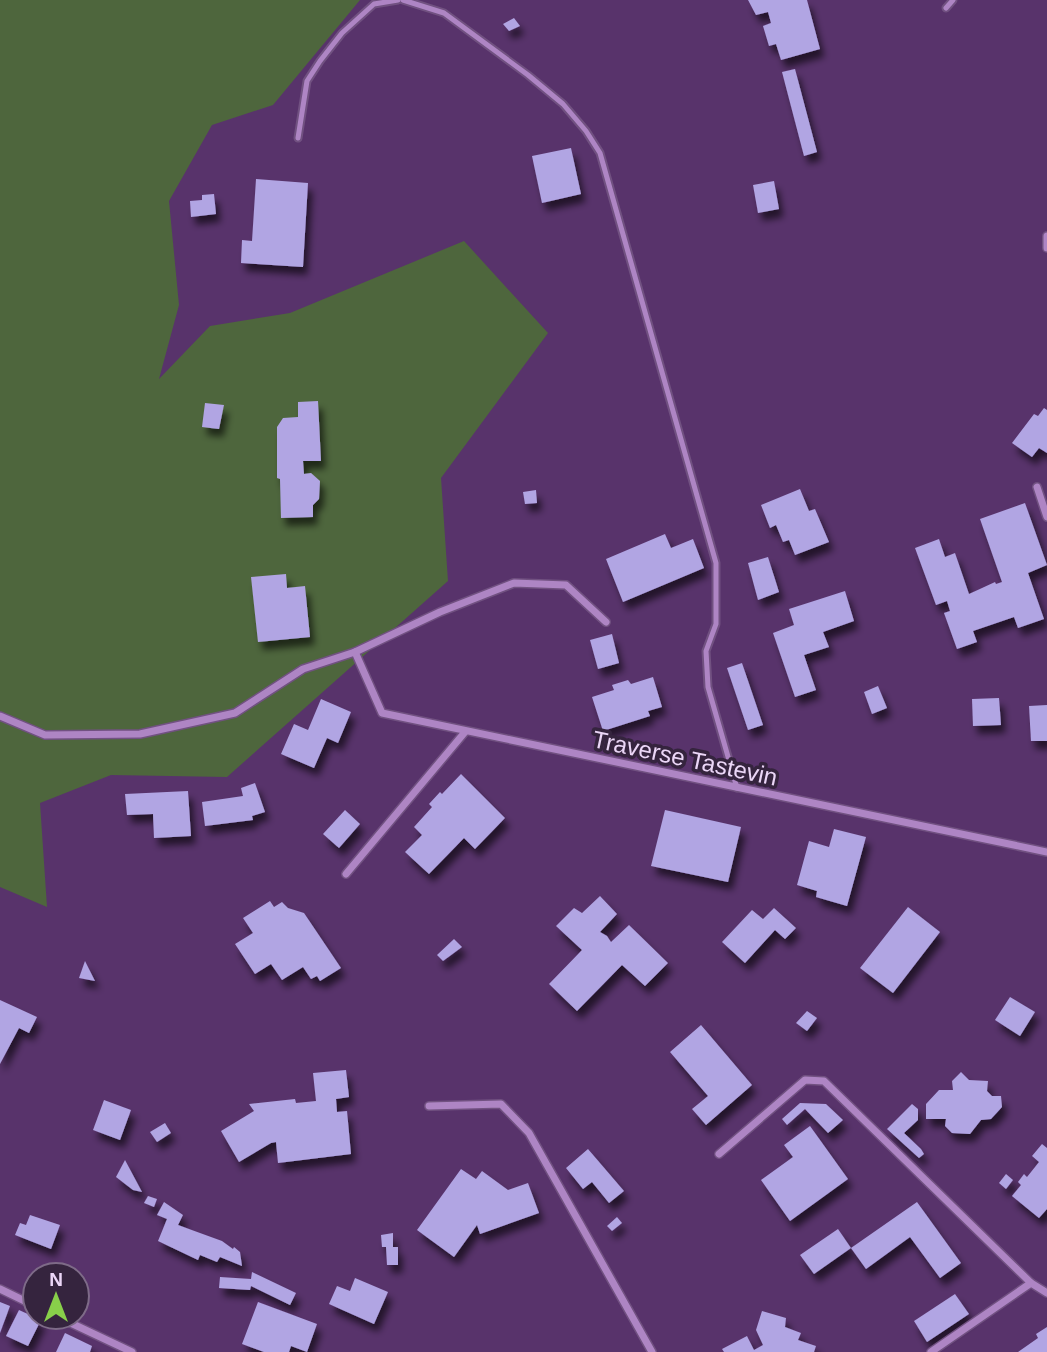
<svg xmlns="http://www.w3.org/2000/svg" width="1047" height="1352" font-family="Helvetica,sans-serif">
	<defs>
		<filter id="shadow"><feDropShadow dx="4.5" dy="8" stdDeviation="3.5" flood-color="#0009"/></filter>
	</defs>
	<rect width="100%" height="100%" fill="#58336b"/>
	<path fill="#4e663d" d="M0,0H360L273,105L212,125L169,201L179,305L159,379L210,326L290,313L464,241L548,333L441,478L448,581L227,777L111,775L40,803L47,907L0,887Z"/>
	<g fill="#b1a5e3" filter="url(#shadow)">
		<path d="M748,0H807L820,49L781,60L776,44L769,46L763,26L771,23L768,12L756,15Z"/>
		<path d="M514,18L520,26L509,31L503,24Z"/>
		<path d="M795,69L817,152L804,156L782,72Z"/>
		<path d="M571,148L581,194L542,203L532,156Z"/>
		<path d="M256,179L308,183L303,267L241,263L242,240L252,241Z"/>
		<path d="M774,181L779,209L758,213L753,185Z"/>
		<path d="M214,194L216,214L191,217L190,201L202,200V195Z"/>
		<path d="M318,401L321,461H303L304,474L311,473L320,481L319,499L313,505V517L281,518L280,479L277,478V427L283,418L298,417V402Z"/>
		<path d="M205,403L224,405L219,429L202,427Z"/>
		<path d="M1044,408L1047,410V453L1039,448L1032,457L1012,443L1034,414L1038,416Z"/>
		<path d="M800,489L809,511L815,509L829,542L795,555L789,540L783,542L776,525L770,528L761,505Z"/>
		<path d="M536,490L537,503L525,504L523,492Z"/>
		<path d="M1025,503L1047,565L1028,573L1044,619L1018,628L1014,617L973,631L977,642L957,649L944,613L950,611L947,601L936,605L915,548L939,539L945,557L955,553L969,594L995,582L996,584L1002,582L980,519Z"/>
		<path d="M665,534L671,548L693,539L704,568L623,602L606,559Z"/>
		<path d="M768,557L779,592L758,600L748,563Z"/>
		<path d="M286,574L287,588L305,586L310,637L258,642L251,577Z"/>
		<path d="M845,591L854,621L823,632L829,647L804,655L816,690L795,697L773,633L794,625L789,609Z"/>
		<path d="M612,634L619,663L598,669L590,640Z"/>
		<path d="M742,663L763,725L748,730L727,668Z"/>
		<path d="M653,677L662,707L648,711L650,716L603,731L592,697L614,690L612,685L628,680L631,684Z"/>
		<path d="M878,686L887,708L872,714L864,692Z"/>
		<path d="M999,698L1001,725L973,726L972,699Z"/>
		<path d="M321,699L351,712L338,743L327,738L314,768L281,754L294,724L308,730Z"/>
		<path d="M1047,705V741H1031L1029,706Z"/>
		<path d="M461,774L505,818L475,849L464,838L429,874L405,852L422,835L414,827L432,807L429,804L440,792L442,794Z"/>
		<path d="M255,783L265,812L252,816L253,820L205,826L202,802L243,796L241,788Z"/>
		<path d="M188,791L191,836L154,838L153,814L127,815L125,794Z"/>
		<path d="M345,810L360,824L339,848L323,834Z"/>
		<path d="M665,810L741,827L728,882L651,866Z"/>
		<path d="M834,829L866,837L847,906L816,897L817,891L797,885L809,841L829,847Z"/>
		<path d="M600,896L617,914L600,932L607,936L611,942L629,925L668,963L645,986L622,965L577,1011L549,984L582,950L556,926L574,908L582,913Z"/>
		<path d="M270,901L274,907L282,902L288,908L304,913L341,968L320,981L317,976L311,979L303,967L282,980L271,964L255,974L235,944L253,933L243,918Z"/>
		<path d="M908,907L940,932L893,993L860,968Z"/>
		<path d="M774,908L796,928L785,939L775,930L745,963L722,942L752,910L763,919Z"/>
		<path d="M454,939L462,947L443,961L437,955Z"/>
		<path d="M85,961L95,981L79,978Z"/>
		<path d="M1010,997L1035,1012L1020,1036L995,1020Z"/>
		<path d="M0,1000L37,1017L29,1033L19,1028L0,1064Z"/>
		<path d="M807,1011L817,1018L807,1031L796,1023Z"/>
		<path d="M701,1025L752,1085L706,1125L692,1109L708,1096L670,1052Z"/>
		<path d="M346,1070L349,1097L336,1099L337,1112L347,1111L351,1154L278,1163L276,1142L271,1143L239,1162L221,1131L254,1111L249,1104L295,1099L296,1103L316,1101L313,1073Z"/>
		<path d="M961,1072L969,1080L988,1081L987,1091L992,1096H1001L1002,1107L991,1119L981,1120L970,1134L952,1133L945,1126L946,1119H926V1104L939,1090H953L952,1081Z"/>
		<path d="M104,1100L131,1110L120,1140L93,1130Z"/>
		<path d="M800,1103L826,1104L843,1120L828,1133L805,1109L787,1125L782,1119Z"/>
		<path d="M912,1104L918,1109V1120L904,1133L921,1149L924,1154L919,1158L887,1129Z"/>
		<path d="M165,1123L171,1133L157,1142L150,1132Z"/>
		<path d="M810,1126L848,1179L790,1221L761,1180L793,1157L784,1145Z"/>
		<path d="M1042,1144L1047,1148V1209L1039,1218L1012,1196L1021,1185L1018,1182L1024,1174L1027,1177L1039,1162L1032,1156Z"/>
		<path d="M588,1149L624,1191L609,1203L592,1182L583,1189L566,1168Z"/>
		<path d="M125,1160L142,1192L133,1190L116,1177Z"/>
		<path d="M461,1169L476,1179L482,1171L508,1190L528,1183L539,1213L480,1234L477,1225L454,1257L417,1230Z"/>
		<path d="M1006,1174L1013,1180L1006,1189L999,1183Z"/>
		<path d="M148,1196L157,1199L154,1207L144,1203Z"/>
		<path d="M164,1202L183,1215L178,1225L222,1241L233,1249L234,1247L240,1252L242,1266L220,1257L217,1262L200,1255L198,1260L158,1241L167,1219L157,1215Z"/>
		<path d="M917,1202L961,1263L940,1278L910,1237L866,1269L851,1248Z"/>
		<path d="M30,1215L60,1225L51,1249L15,1235L20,1223L26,1225Z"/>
		<path d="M617,1217L622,1223L612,1231L607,1226Z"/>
		<path d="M838,1229L851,1248L814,1274L800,1255Z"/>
		<path d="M393,1233V1247H398V1265H387L386,1247H382L381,1235Z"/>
		<path d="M252,1272L296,1293L290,1305L251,1286L250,1290L219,1288L220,1277L251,1279Z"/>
		<path d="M355,1278L388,1292L374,1324L329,1304L337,1286L350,1291Z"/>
		<path d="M955,1294L969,1314L927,1342L914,1321Z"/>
		<path d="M0,1302L10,1306L0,1333Z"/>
		<path d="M258,1302L317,1324L307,1352L291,1346L289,1352H264L242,1344Z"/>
		<path d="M19,1310L41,1320L28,1346L6,1336Z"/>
		<path d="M762,1311L786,1318L785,1327L801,1333L798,1340L816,1346L814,1352H724L722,1349L747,1336L754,1350L763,1345L756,1330Z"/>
		<path d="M1047,1327V1352H1018L1038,1338L1036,1334Z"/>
		<path d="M65,1333L92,1346L90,1352H56Z"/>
	</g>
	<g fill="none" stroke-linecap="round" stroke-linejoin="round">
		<defs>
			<g id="service">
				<path d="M403,0L444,13L528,75L563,104L586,131L600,153L716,563V624L706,651L708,687L737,788"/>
				<path d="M946,8L953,0"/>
				<path d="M298,138L307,81L320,61L342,33L374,4L398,0"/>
			</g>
			<g id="minor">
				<path d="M1047,236V248"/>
				<path d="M1037,487L1047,517"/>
				<path d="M355,652L382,713L1047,852"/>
				<path d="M0,716L45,735L140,734L235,713L303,669L355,652L440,612L514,583L566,585L606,622"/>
				<path d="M346,874L465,732"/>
				<path d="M429,1106L501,1104L529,1133L652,1352"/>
				<path d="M719,1154L805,1080L824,1081L1031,1283L1047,1293"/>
				<path d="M0,1289L35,1306"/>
				<path d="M58,1317L132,1352"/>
				<path d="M931,1352L1031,1283"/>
			</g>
		</defs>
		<use href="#service" stroke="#715181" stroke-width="9"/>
		<use href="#minor" stroke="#715181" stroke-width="10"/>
		<use href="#service" stroke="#ae85c4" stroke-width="5"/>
		<use href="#minor" stroke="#ae85c4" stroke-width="7"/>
	</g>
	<g text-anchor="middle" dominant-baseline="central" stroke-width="7" stroke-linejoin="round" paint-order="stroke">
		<g font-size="24" fill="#ebd6f7" stroke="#35243e">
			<text transform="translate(685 758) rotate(12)">Traverse Tastevin</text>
		</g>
	</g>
	<g transform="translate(56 1296)"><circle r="33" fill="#35243e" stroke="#7e6b88" stroke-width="2"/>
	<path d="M0-5L12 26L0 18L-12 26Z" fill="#88cf4a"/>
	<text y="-10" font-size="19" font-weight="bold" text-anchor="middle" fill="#ebd6f7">N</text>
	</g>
</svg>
